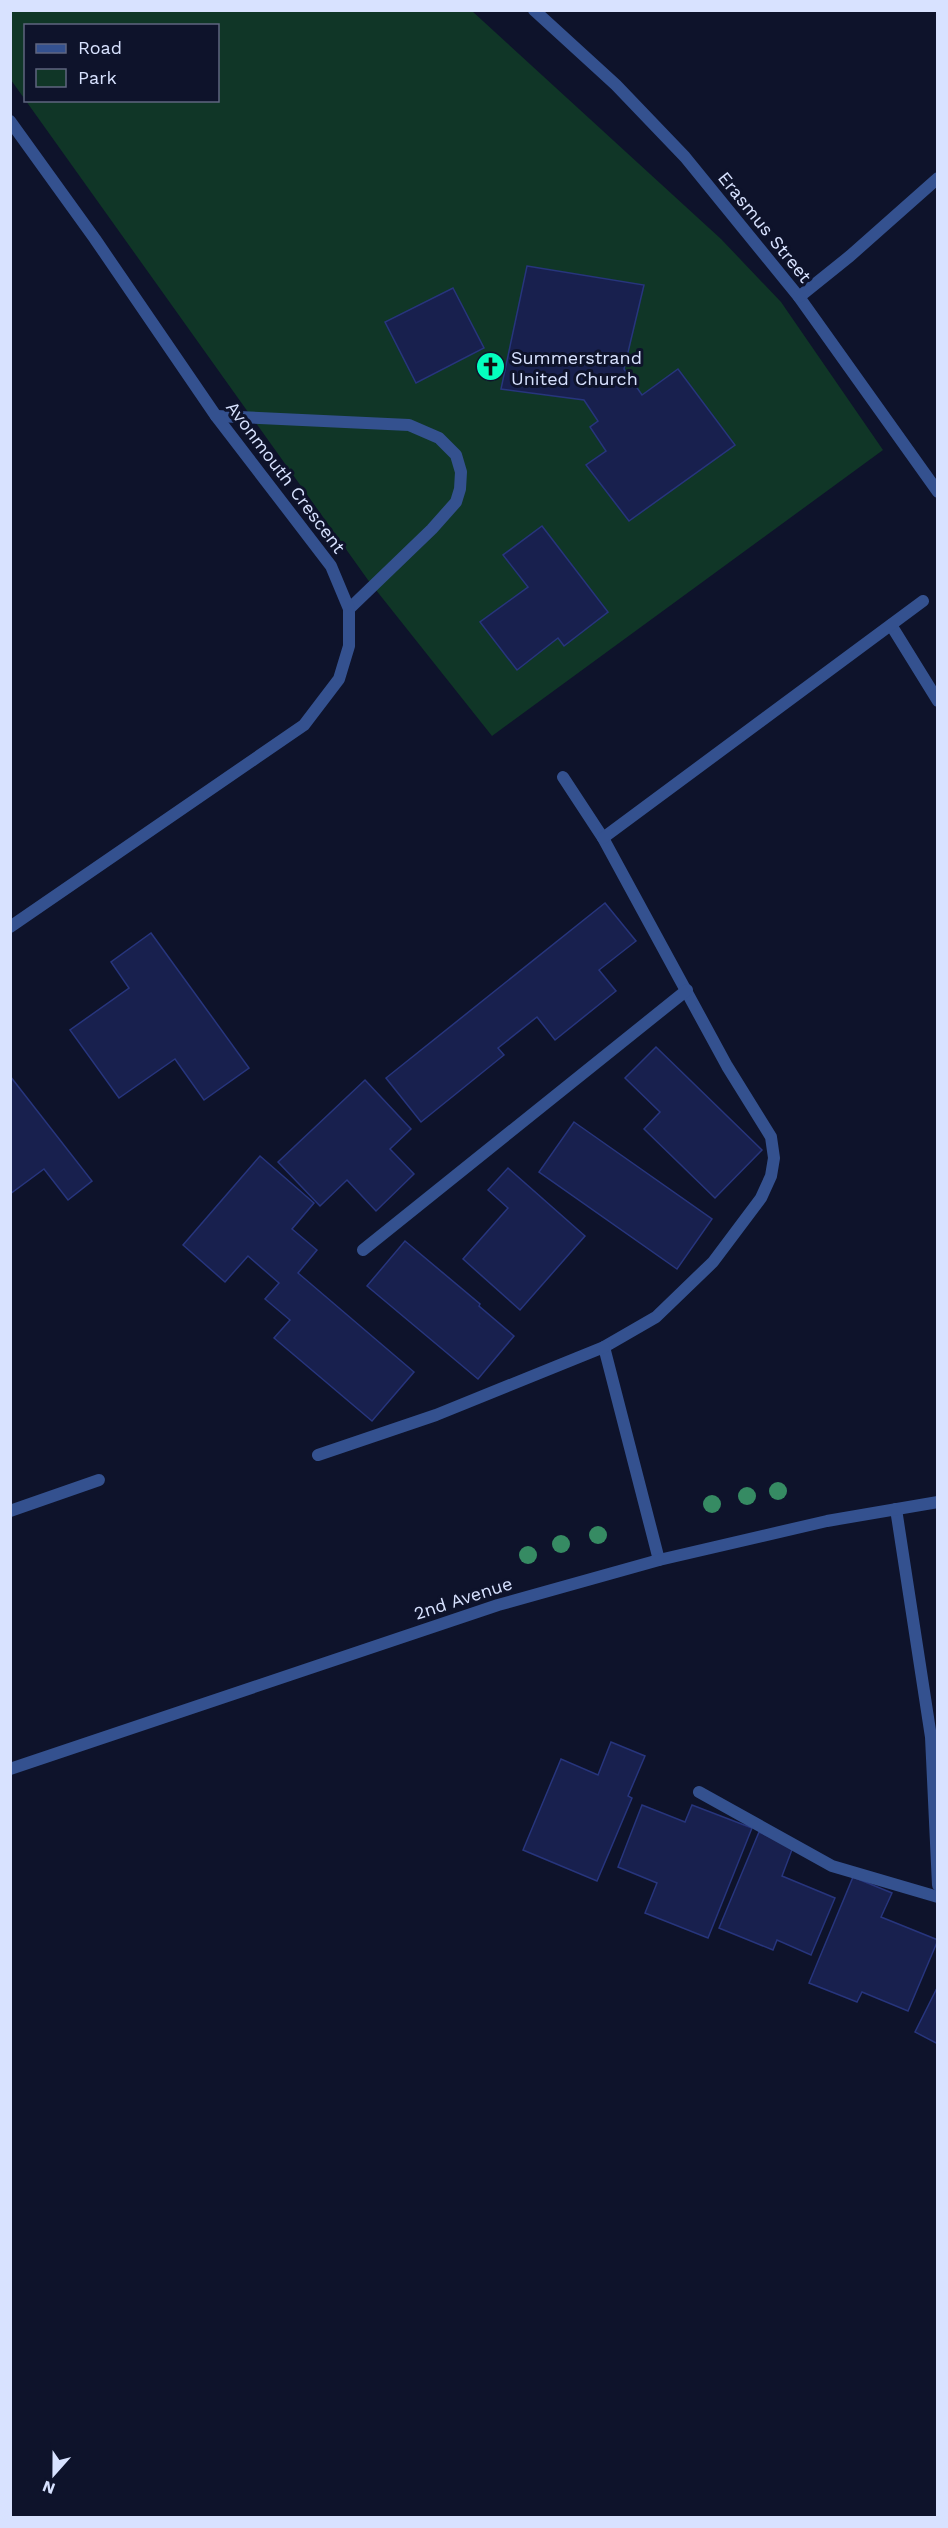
<svg xmlns="http://www.w3.org/2000/svg" width="948" height="2528" font-family="'Work Sans',sans-serif">
	<rect width="100%" height="100%" fill="#0e132b"/>
	<path fill="#103627" fill-rule="evenodd" d="M10,11H472L721,239L781,302L883,450L492,736L368,580L11,80ZM26,26H218V100H26Z"/>
	<g fill="#18204e" stroke="#27357d" stroke-width="1.5">
		<path d="M527,266L644,285L624,369L642,395L678,369L735,445L629,521L586,465L606,451L590,427L598,421L584,400L501,389Z"/>
		<path d="M453,288L484,348L416,383L385,322Z"/>
		<path d="M542,526L608,612L564,646L558,638L517,670L480,622L528,587L503,555Z"/>
		<path d="M605,903L636,941L599,970L616,991L555,1040L537,1017L498,1048L504,1055L421,1122L386,1078Z"/>
		<path d="M151,933L249,1068L204,1100L175,1059L119,1098L70,1030L129,988L111,962Z"/>
		<path d="M656,1047L762,1150L715,1198L644,1129L660,1112L625,1078Z"/>
		<path d="M10,1076L92,1181L68,1200L44,1169L10,1194Z"/>
		<path d="M365,1080L411,1129L390,1149L414,1174L376,1211L347,1180L320,1206L278,1162Z"/>
		<path d="M574,1122L712,1219L677,1269L539,1172Z"/>
		<path d="M260,1156L314,1203L292,1229L317,1250L298,1273L414,1372L372,1421L274,1338L290,1320L265,1299L279,1283L248,1256L225,1282L183,1245Z"/>
		<path d="M508,1168L585,1236L520,1310L463,1259L508,1208L488,1190Z"/>
		<path d="M405,1241L480,1304L479,1306L514,1336L478,1379L367,1286Z"/>
		<path d="M611,1742L645,1756L628,1796L632,1798L597,1881L523,1850L561,1759L598,1775Z"/>
		<path d="M642,1805L685,1822L692,1805L752,1828L708,1938L645,1913L657,1883L618,1867Z"/>
		<path d="M759,1832L793,1847L782,1876L835,1898L811,1955L777,1940L773,1950L719,1928Z"/>
		<path d="M853,1877L892,1893L881,1917L938,1940L908,2011L862,1992L857,2002L809,1983Z"/>
		<path d="M938,1986V2044L915,2032Z"/>
	</g>
	<g fill="none" stroke-linecap="round" stroke-linejoin="round">
		<path stroke="#34518f" stroke-width="12" d="M216,416L409,425L439,438L456,455L461,472L460,489L456,502L432,529L349,609"/>
		<g stroke="#34518f" stroke-width="12">
			<path d="M534,10L616,85L685,157L799,297L938,492"/>
			<path d="M10,121L95,239L216,416L331,566L349,609V646L339,679L304,725L10,927"/>
			<path d="M799,297L850,256L938,178"/>
			<path d="M891,625L938,701"/>
			<path d="M563,777L603,838L727,1066L771,1137L774,1158L771,1176L761,1198L713,1262L656,1317L604,1347L659,1560"/>
			<path d="M603,838L923,601"/>
			<path d="M363,1250L687,990"/>
			<path d="M318,1455L436,1415L604,1347"/>
			<path d="M896,1509L931,1737L938,1885"/>
			<path d="M10,1511L99,1480"/>
			<path d="M699,1792L832,1866L938,1897"/>
		</g>
		<path stroke="#34518f" stroke-width="12" d="M10,1769L498,1605L659,1560L827,1521L938,1502"/>
	</g>
	<g fill="#368b63">
		<circle cx="778" cy="1491" r="9"/>
		<circle cx="747" cy="1496" r="9"/>
		<circle cx="712" cy="1504" r="9"/>
		<circle cx="598" cy="1535" r="9"/>
		<circle cx="561" cy="1544" r="9"/>
		<circle cx="528" cy="1555" r="9"/>
	</g>
	<defs>
		<symbol id="church-disc" viewBox="-11 -11 22 22"><circle r="9.5" fill="#04ffbe" stroke="#0e132b"/><path d="M-1.2-6h2.4v3.5h3.3v2.4h-3.3V6h-2.4V-.1h-3.3v-2.4h3.3Z" fill="#111"/></symbol>
	</defs>
	<g fill-rule="evenodd">
		<use href="#church-disc" x="474" y="350" width="33" height="33"/>
	</g>
	<g text-anchor="middle" dominant-baseline="central" stroke-width="6" stroke-linejoin="round" paint-order="stroke">
		<g font-size="18" fill="#d8e2ff" stroke="#0e132b">
			<text transform="translate(765 227) rotate(51)">Erasmus Street</text>
			<text transform="translate(286 477) rotate(53)">Avonmouth Crescent</text>
			<text transform="translate(463 1598) rotate(-18)">2nd Avenue</text>
		</g>
		<g font-size="18" fill="#d8e2ff" stroke="#0e132b" text-anchor="start">
			<text x="511" y="357">Summerstrand<tspan x="511" dy="21">United Church</tspan></text>
		</g>
	</g>
	<rect width="948" height="2528" fill="none" stroke="#d8e2ff" stroke-width="24"/>
	<rect x="24" y="24" width="195" height="78" fill="#0e132b" stroke="#5f6680" stroke-width="1.5"/>
	<rect x="36" y="44" width="30" height="9" fill="#34518f" stroke="#5f6680" stroke-width="1.5"/>
	<text x="78" y="54" font-size="18" fill="#d8e2ff">Road</text>
	<rect x="36" y="69" width="30" height="18" fill="#103627" stroke="#5f6680" stroke-width="1.5"/>
	<text x="78" y="84" font-size="18" fill="#d8e2ff">Park</text>
	<g transform="translate(54 2474) rotate(201)" stroke="#0e132b" stroke-width="4.5" paint-order="stroke">
	<path d="M0-4.5L10 22L0 15L-10 22Z" fill="#d8e2ff"/>
	<text y="-9" font-size="16" font-weight="bold" text-anchor="middle" fill="#d8e2ff">N</text>
	</g>
</svg>
